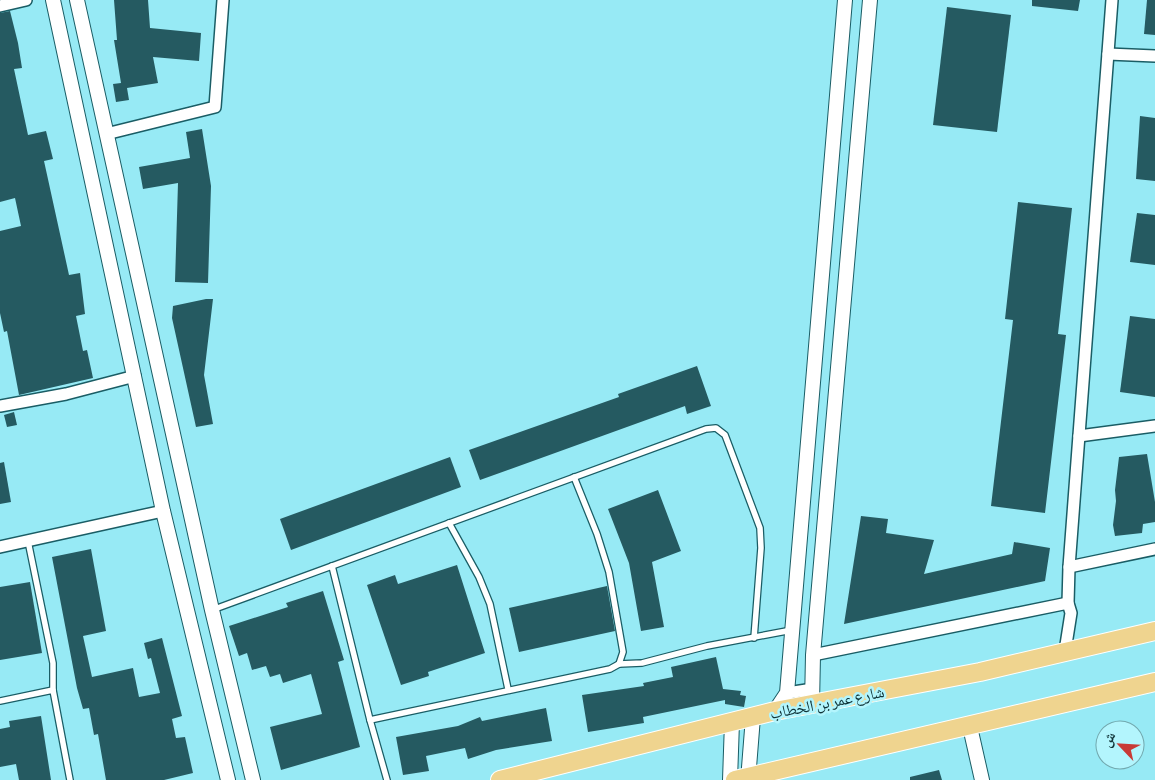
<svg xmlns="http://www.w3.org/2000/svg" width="1155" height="780" font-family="'Asap Condensed','Noto Naskh Arabic',sans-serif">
	<rect width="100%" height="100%" fill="#97eaf5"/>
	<g fill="#255a61">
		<path d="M114,0H148L150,28L201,33L199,61L153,57L158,83L127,88L129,100L116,102L113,84L121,83L114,40H117Z"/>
		<path d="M1032,0H1080L1078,11L1032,6Z"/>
		<path d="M1147,0H1155V35L1144,34Z"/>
		<path d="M947,7L1011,15L997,132L933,125Z"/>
		<path d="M10,11L18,43L22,68L14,69L28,135L46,131L53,159L44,161L69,275L80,273L85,314L76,316L83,351L87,350L93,378L19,395L7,331L4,332L0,313V231L21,226L15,198L0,202V13Z"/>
		<path d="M1140,116L1155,118V181L1136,179Z"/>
		<path d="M202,129L211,186L208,283L175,282L178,183L143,189L139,167L190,158L186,132Z"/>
		<path d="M1018,202L1072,208L1058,334L1066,335L1045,513L991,506L1013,320L1005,319Z"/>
		<path d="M1137,213L1155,215V265L1130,262Z"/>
		<path d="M206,299H213L204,375L213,424L196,427L172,318L173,306Z"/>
		<path d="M1130,316L1155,319V397L1120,392Z"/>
		<path d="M697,366L711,406L687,414L685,406L480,480L469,450L619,397L618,394Z"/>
		<path d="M14,412L17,425L7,427L4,415Z"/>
		<path d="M1147,454L1155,502V522L1143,524L1142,533L1115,536L1113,525L1116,501L1115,490L1119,457Z"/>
		<path d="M450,457L461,487L291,550L280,519Z"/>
		<path d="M4,462L11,502L0,504V463Z"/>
		<path d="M658,490L681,551L652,562L664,627L641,631L629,563L608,509Z"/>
		<path d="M861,516L888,519L886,533L934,540L924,574L1012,554L1014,542L1050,548L1045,581L844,624Z"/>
		<path d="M91,549L106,631L83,636L92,677L133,668L139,697L160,693L151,658L148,659L144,643L162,638L182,716L172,719L176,738L185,737L193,773L164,780H106L98,734L94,735L89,708L83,709L77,688L52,557Z"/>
		<path d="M457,565L485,653L428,672L429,676L401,685L367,585L395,575L398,584Z"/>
		<path d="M30,582L42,653L0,660V587Z"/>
		<path d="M607,586L615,631L519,652L509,608Z"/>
		<path d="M323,591L344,660L338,662L360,747L281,770L270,727L322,714L311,674L283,683L280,674L270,677L266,666L252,670L247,653L239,656L229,626L288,607L286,603Z"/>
		<path d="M716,657L723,689L741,691L740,695L746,696L744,707L725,704V700L643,717L644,723L588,732L582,695L644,686L643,683L673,677L671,667Z"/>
		<path d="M546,708L552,741L496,750L468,759L465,748L426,756L429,771L403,775L396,737L458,726L480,717L482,721Z"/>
		<path d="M41,716L51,780H19L16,764L0,767V729L10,727L9,721Z"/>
		<path d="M939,770L942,780H910V777Z"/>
	</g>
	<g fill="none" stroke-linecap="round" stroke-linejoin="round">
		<defs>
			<g id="service">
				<path d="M449,523L479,577L490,604L508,689"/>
				<path d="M28,541L53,663V690"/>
				<path d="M332,566L370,720L387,780"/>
				<path d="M212,610L706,429L716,428L725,435L760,528L761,548L754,638"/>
				<path d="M619,664L642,663L707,646L792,630"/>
				<path d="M0,701L53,690L70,780"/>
				<path d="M370,720L610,669L619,664L623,652L609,572L597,534L574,477"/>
			</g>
			<g id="minor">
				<path d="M0,6L26,0"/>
				<path d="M1108,54L1155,56"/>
				<path d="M106,134L215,107L223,0"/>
				<path d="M0,406L66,394L135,376"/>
				<path d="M1079,436L1155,426"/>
				<path d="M0,547L163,511"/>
				<path d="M1069,567L1155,549"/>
				<path d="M1065,651L1071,613L1068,603L1069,567L1112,0"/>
				<path d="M813,655L1068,603"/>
				<path d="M787,693L813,689"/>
			</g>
			<g id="tertiary">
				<path d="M53,0L163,511L228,780"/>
				<path d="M77,0L212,610L253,780"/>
				<path d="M812,704L813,655L870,0"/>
				<path d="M775,711L787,693L845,0"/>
				<path d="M970,727L982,780"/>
				<path d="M730,780L732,722"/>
				<path d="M748,780L753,717"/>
			</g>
			<g id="primary">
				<path d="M500,780L775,711L980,672L1155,631"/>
				<path d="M735,780L1155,682"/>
			</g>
		</defs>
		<use href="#service" stroke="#1a5d65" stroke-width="8"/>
		<use href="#minor" stroke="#1a5d65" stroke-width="14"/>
		<use href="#tertiary" stroke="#1a5d65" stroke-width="16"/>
		<use href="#primary" stroke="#fff" stroke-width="20"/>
		<use href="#service" stroke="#fff" stroke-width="5.5"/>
		<use href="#minor" stroke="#fff" stroke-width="11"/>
		<use href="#tertiary" stroke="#fff" stroke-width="14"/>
		<use href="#primary" stroke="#efd48f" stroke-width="18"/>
	</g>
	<g text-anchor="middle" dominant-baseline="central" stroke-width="5" stroke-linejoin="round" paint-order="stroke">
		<g font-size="16" fill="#103438" stroke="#b3f5fd">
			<text transform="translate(827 702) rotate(-11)">شارع عمر بن الخطاب</text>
		</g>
	</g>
	<g transform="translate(1120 745) rotate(295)"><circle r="24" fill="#b3f5fd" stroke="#72a8ae"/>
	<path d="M0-4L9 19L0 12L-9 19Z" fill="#c83a36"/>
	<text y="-8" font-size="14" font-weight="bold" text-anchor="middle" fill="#103438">ش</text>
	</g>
</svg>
